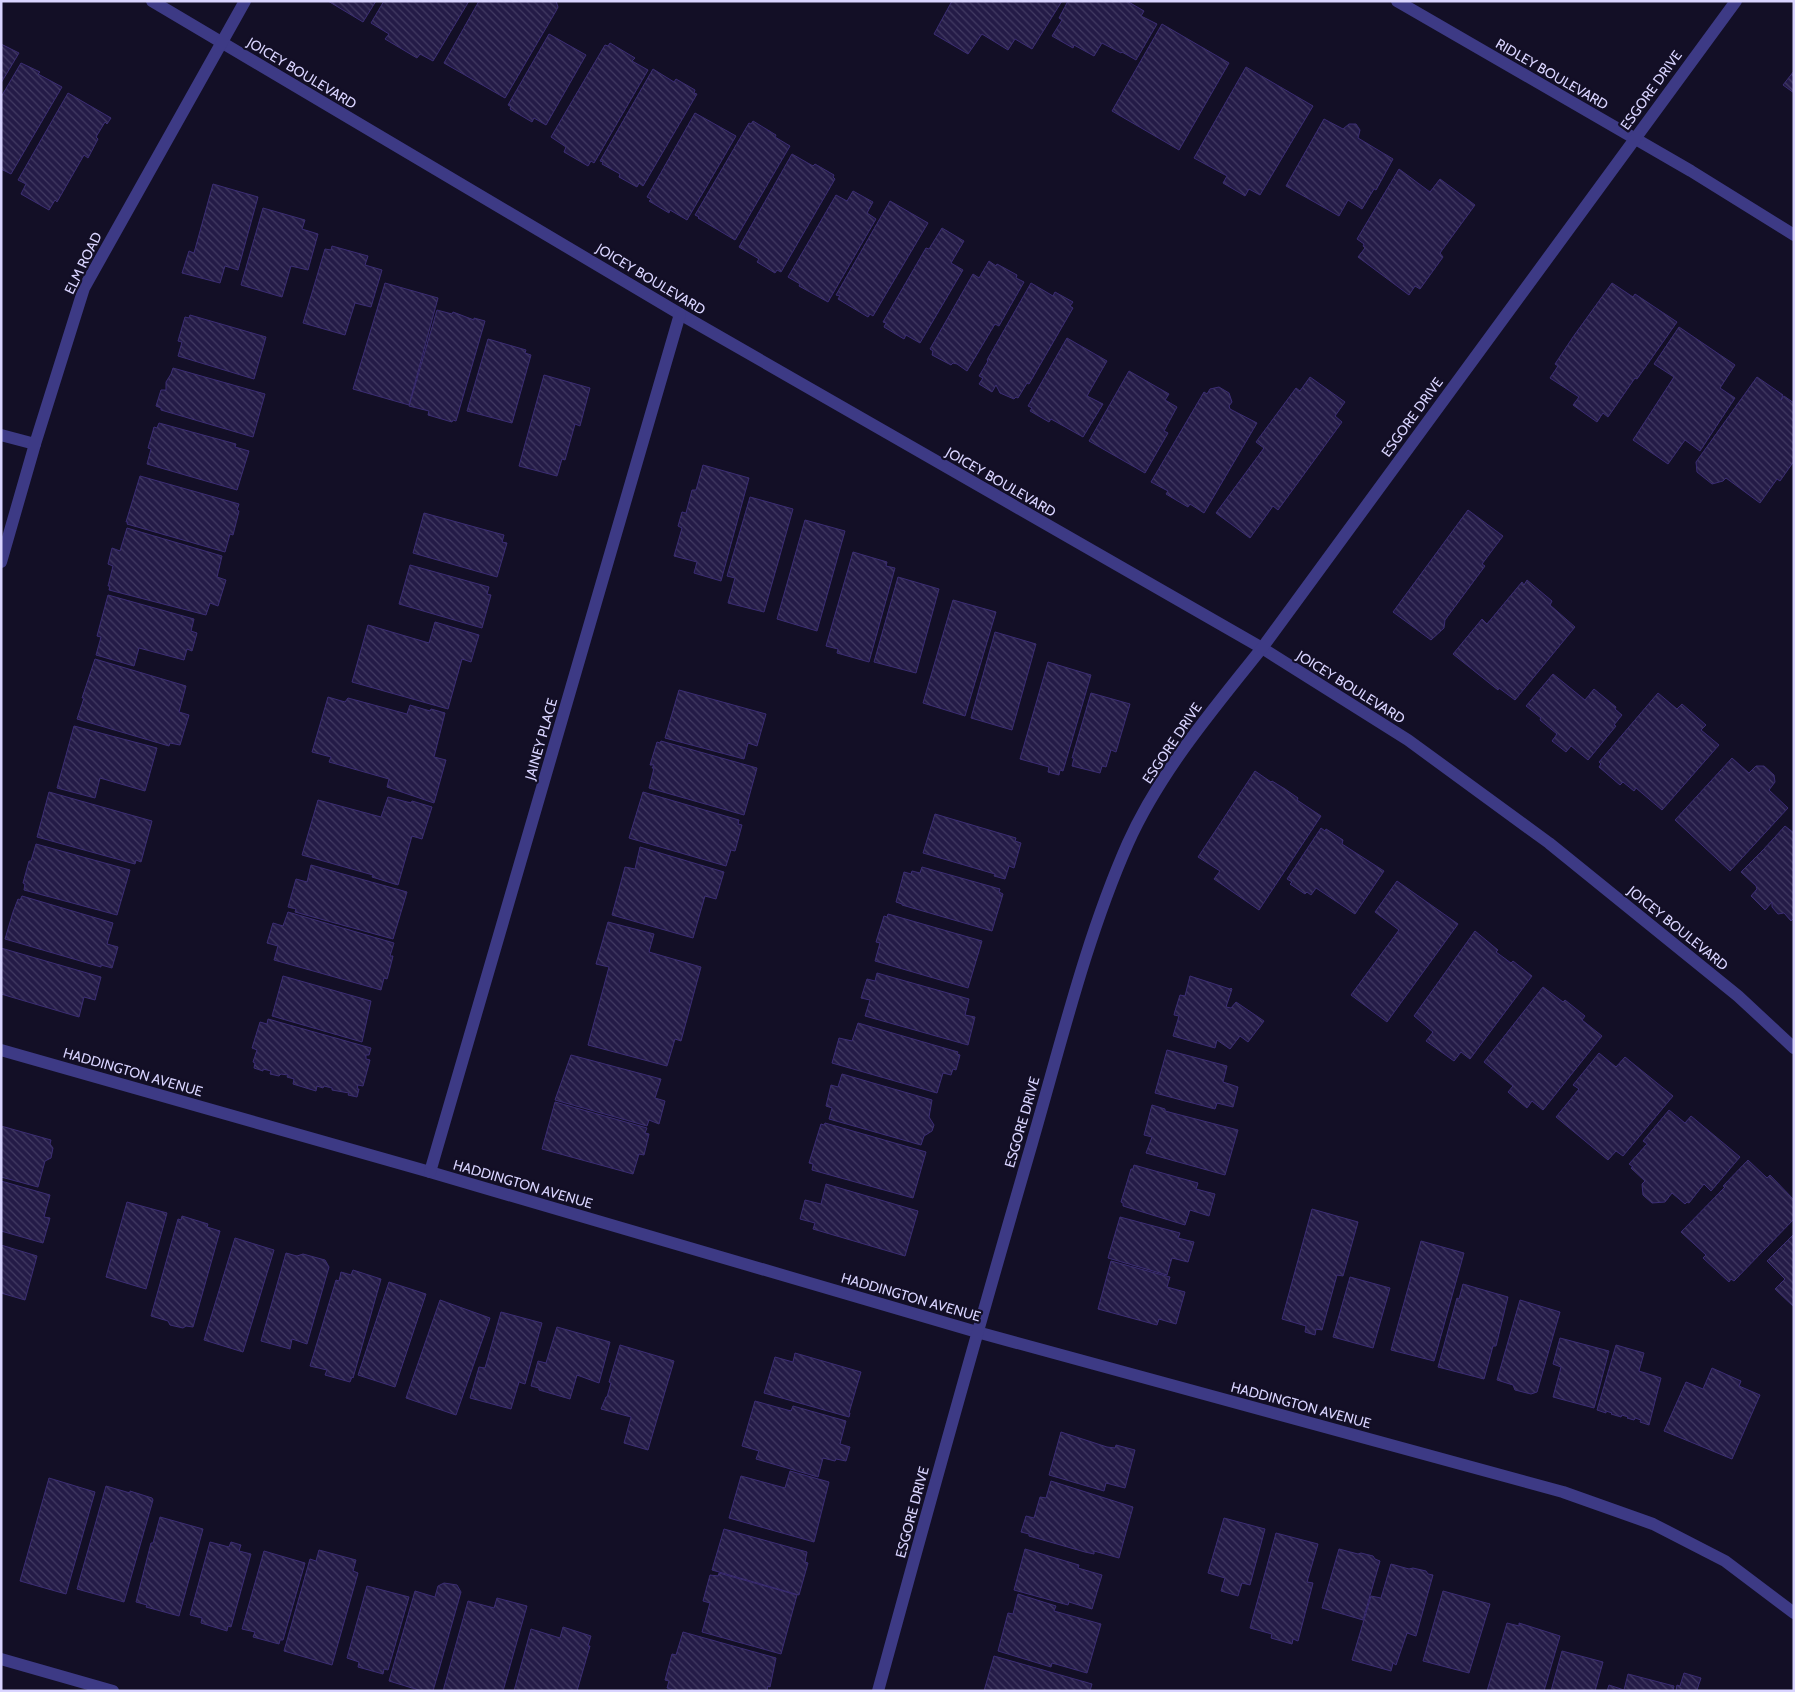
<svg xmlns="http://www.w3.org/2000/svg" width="1795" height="1692" font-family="Cabin,sans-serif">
	<defs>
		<pattern id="building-back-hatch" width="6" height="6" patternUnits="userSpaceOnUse" patternTransform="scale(1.25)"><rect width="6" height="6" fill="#241b47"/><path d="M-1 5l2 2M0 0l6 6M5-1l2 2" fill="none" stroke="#433b63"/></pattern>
	</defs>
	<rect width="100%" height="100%" fill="#130f26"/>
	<g fill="url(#building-back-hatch)" stroke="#3b2d73">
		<path d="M328,1H376L363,22Z"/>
		<path d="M384,1H469L433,61L420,54L417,58L385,39L389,34L371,23Z"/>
		<path d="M479,1H556L558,7L556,11L505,98L444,63Z"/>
		<path d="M952,1H1062L1032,49L1015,39L1008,50L982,34L968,54L934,34Z"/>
		<path d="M1068,1H1127L1144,11L1141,16L1157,24L1136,60L1122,52L1121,53L1102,43L1094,56L1074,45L1073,48L1052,36L1062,20L1059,18Z"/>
		<path d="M1162,24L1229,63L1179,150L1112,111Z"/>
		<path d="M549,34L586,55L546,125L534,118L532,122L510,109L511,107L508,105Z"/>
		<path d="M610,43L635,58L632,61L648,70L594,163L591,161L588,166L564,152L566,147L551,137L605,45L608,46Z"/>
		<path d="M1,44L19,53L1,83Z"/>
		<path d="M21,63L40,72L38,74L62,87L11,174L1,169V97Z"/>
		<path d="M1246,67L1313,106L1260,195L1249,189L1245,196L1223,183L1227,176L1194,158Z"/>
		<path d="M653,69L674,82L676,79L695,90L694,93L697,94L643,186L639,183L637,187L619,177L620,174L602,164L603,162L600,161Z"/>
		<path d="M1794,71V93L1783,85Z"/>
		<path d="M68,93L111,118L107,124L105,122L96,137L98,139L88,158L84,155L57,202L55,200L49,210L21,194L26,184L18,180Z"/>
		<path d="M695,113L736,136L687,220L670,210L669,213L649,201L651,199L647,197Z"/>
		<path d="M1324,119L1343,129L1349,124H1356L1360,130L1358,138L1393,159L1376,190L1374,189L1362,209L1348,200L1339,216L1286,186Z"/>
		<path d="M753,121L776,135L775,137L790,146L735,240L698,218L699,217L695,215L749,123L751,124Z"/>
		<path d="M792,154L813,166L815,164L834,175L833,177L835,179L781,272L777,270L775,273L757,262L759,259L739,247Z"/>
		<path d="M1399,169L1430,192L1440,179L1475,205L1440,253L1443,257L1420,289L1415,286L1409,295L1358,257L1365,248L1363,246L1364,244L1357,239Z"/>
		<path d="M213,184L258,197L238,270L225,266L220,283L182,273L189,251L194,253Z"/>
		<path d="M853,191L873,202L867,213L876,219L828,302L799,286L800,284L788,277L836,195L847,201Z"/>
		<path d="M890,201L928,223L873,316L870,314L868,317L838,299L840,296L836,295Z"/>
		<path d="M263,208L305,220L302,229L318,234L308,270L291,266L282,297L241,285Z"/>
		<path d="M942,228L964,241L951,263L963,270L920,343L906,335L904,339L884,327L886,323L883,322L926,248L929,249Z"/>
		<path d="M332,246L368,256L365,265L382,270L371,307L355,303L345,335L303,323L325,249L331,250Z"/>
		<path d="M989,261L996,266L997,264L1017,275L1016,278L1024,282L999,326L995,324L967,371L957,364L953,363L951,365L932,355L933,351L930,349L973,274L979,278Z"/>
		<path d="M385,283L438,298L409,405L353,389Z"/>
		<path d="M1031,283L1053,296L1055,292L1073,302L1070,306L1073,308L1029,384L1027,383L1018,398L1016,397L1014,399L1000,393L996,385L992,392L979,384L983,378L979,376L988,361L987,360Z"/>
		<path d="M1612,283L1633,297L1635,294L1677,322L1637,379L1635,378L1608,417L1603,413L1597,422L1573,405L1579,397L1550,378L1558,366L1555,364L1573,337Z"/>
		<path d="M437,310L452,314L453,312L474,320V318L485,321L456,421L453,420L452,422L428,415L429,411L409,406Z"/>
		<path d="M190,315L266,337L254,379L178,356L182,342L178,341L185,317L189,318Z"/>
		<path d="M1679,327L1735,365L1720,388L1735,398L1700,451L1685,440L1668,464L1633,440L1674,377L1654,364Z"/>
		<path d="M1067,338L1107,361L1087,396L1103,404L1083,437L1051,419L1049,422L1030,411L1032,408L1028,406Z"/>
		<path d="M488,339L526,350L525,353L531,355L512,423L467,411Z"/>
		<path d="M173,368L265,394L253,437L161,410V408L156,406L161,390H166V382L171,374Z"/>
		<path d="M1129,371L1169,394L1165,400L1177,407L1164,431L1168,433L1145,473L1089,441Z"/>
		<path d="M544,375L590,388L580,426L575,424L565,460L562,459L557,476L519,466Z"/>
		<path d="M1310,377L1345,402L1335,416L1342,422L1278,510L1273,506L1250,538L1216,513L1264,448L1256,442L1296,388L1300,391Z"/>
		<path d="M1757,377L1783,395L1781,400L1784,396L1794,403V461L1780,481L1777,479L1760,503L1726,478L1723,481L1712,484L1697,472L1696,462Z"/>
		<path d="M1219,387L1229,393L1232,402L1229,406L1230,409L1257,423L1204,513L1190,504L1188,507L1176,500L1166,494L1168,491L1151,482L1204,392L1207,394L1210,389Z"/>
		<path d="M159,423L236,444L235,447L249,451L237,490L147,464L151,449L148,448L154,427L157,428Z"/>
		<path d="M703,465L749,478L721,581L694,573L697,562L674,556L682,528L678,526L682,512L686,513L692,490H696Z"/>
		<path d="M140,476L239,504L237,510L239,511L233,535L230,534L225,552L127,524L128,522H126Z"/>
		<path d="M750,497L793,509L764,612L728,603L735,578L727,576Z"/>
		<path d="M1468,510L1503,536L1482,564L1485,566L1445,620L1444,628L1431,640L1393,612Z"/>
		<path d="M424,513L504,535L502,542L507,543L497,577L413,553Z"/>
		<path d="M805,520L845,531L817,631L777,619Z"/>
		<path d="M127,528L222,556L217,577L226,580L218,606L210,603L206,615L109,590L110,586H108L113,566L108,564L112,548L120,551Z"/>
		<path d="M853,552L887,562L886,566L895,568L869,662L837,653L838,649L826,646Z"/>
		<path d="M410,565L489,587L487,594L491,595L482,628L399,604Z"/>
		<path d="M898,577L939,589L916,673L874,662Z"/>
		<path d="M1527,580L1552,601L1550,605L1575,627L1515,700L1499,688L1498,690L1453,654L1482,619L1487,624L1522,582L1524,585Z"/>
		<path d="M108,595L194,619L191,631L197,633L192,651L187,649L184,660L139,648L134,666L96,655L101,637L97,636Z"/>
		<path d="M953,600L996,612L965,716L923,703Z"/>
		<path d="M435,622L479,635L471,662L462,659L448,709L352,682L368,625L429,643Z"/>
		<path d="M995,632L1036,644L1012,730L971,718Z"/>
		<path d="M95,659L186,686L179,712L189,715L180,745L170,743L169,746L77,719L84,698H82Z"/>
		<path d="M1048,662L1091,675L1063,771L1060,770L1059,775L1048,772L1049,767L1020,759Z"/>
		<path d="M1553,674L1585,700L1594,689L1616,707L1615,709L1622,715L1614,725L1616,726L1588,760L1571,746L1566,752L1552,741L1557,734L1540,720L1541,718L1526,706Z"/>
		<path d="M679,690L766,714L757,746L748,743L744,759L665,738Z"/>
		<path d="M1091,693L1130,704L1116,752L1111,750L1106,767L1102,766L1100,773L1072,766L1074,758H1072Z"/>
		<path d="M1658,693L1677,709L1682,704L1706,725L1701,730L1719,745L1662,810L1636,788L1634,791L1623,782L1620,785L1599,767L1601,764L1599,762Z"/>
		<path d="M328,697L345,702L348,698L407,714L410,705L430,711L431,709L445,713L434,757L446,760L434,803L387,787L389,779L329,762L331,757L312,752Z"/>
		<path d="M74,726L157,748L145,791L100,778L95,798L57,788Z"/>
		<path d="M661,741L757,768L744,815L649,788L654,768H652L654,765H650L657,742L660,743Z"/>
		<path d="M1732,758L1749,773L1756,766H1764L1774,775L1775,782L1769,790L1788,808L1730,871L1675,820Z"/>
		<path d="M1255,771L1271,782L1272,781L1285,789L1298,798L1297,800L1321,816L1259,910L1214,879L1220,871L1198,857Z"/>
		<path d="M49,792L152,821L141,862L136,860L135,864L37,837Z"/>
		<path d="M643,792L739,820L738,824L742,825L735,851L731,850L726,866L629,838Z"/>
		<path d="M388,797L411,803L412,801L432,807L422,839L412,836L398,885L372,877L373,875L302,855L318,800L381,817Z"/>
		<path d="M935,814L1016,838L1015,841L1021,843L1014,868L1009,866L1005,879L994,876L995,874L923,853Z"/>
		<path d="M1785,826L1794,833V918L1791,921L1784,913L1778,914L1772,907V902L1765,910L1751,896L1757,889L1756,886L1741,872L1763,850Z"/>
		<path d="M1321,828L1325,831L1326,829L1343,840L1342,844L1384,871L1355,914L1316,888L1311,895L1307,892L1305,894L1290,884L1292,882L1287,879Z"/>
		<path d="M36,844L130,870L117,915L24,890L25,884L23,883L29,861H31Z"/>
		<path d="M640,847L724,872L716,899L705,896L693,938L612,915L625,867L635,869Z"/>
		<path d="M311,865L407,892L393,939L295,912L296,909L288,907L296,879L307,882Z"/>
		<path d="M922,867L1000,889L999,892L1003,894L992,931L902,905V904L896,902L904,872L911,874L912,871L920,873Z"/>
		<path d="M1397,881L1458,924L1387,1022L1351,995L1399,930L1375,912Z"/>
		<path d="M22,896L113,923L107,944L118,947L112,968L101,965V967L5,939L13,912L18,899L20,900Z"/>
		<path d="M288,912L394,943L390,956H393L390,968L387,979L384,978L381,990L274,960L278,946L267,943L273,923L283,926Z"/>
		<path d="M888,914L982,941L968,988L875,961L880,943L876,942L884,916L887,917Z"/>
		<path d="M608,922L654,934L649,952L701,967L681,1041L675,1039L667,1066L588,1045L609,967L596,964Z"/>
		<path d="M1475,931L1498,950L1496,952L1511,963L1513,961L1532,976L1470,1059L1461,1052L1454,1061L1426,1041L1433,1032L1414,1016Z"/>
		<path d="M1,948L101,977L95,1000L84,997L79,1017L1,994Z"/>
		<path d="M877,973L969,999L965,1015L975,1017L968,1045L865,1016L870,1000L861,998L867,979L875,981Z"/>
		<path d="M283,976L371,1001L362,1042L272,1016Z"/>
		<path d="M1190,976L1230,989L1231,988L1232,989L1226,1007L1231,1008L1236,1002L1264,1021L1248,1042L1240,1036L1230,1049L1217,1040L1215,1048L1173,1036L1179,1016L1174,1015L1175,1011L1180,995L1185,996Z"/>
		<path d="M1543,987L1563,1002L1565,1000L1585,1016L1582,1020L1602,1036L1543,1110L1532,1101L1527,1108L1508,1092L1513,1086L1484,1062Z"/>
		<path d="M268,1019L371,1048L369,1055H366V1059L370,1060L363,1086L358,1085L357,1089H359L357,1097L348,1095L349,1093L332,1090V1088L324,1086L323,1088L317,1086L316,1091L293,1084L294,1079L287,1077L288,1075L281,1074L279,1076L270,1074L271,1071L263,1069V1071L254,1068L255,1063L253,1062L257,1050L252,1048L260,1022L267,1024Z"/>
		<path d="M858,1023L958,1052L957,1054L960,1055L956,1070L953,1069L951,1075L943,1073L937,1093L832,1063L839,1038L852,1041Z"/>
		<path d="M1167,1050L1227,1066L1223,1082L1238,1087L1233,1107L1217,1103L1215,1109L1155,1093Z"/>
		<path d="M1599,1053L1616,1067L1625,1057L1673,1096L1623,1156L1616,1151L1608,1160L1556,1117L1579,1089L1573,1085Z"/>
		<path d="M571,1055L661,1079L655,1098L665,1101L659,1124L649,1120L647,1126L555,1100Z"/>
		<path d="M842,1074L932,1100L929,1117L934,1125L932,1131L924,1136L921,1145L829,1119L832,1108L826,1106L831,1085L838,1087Z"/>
		<path d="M555,1102L647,1128L645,1133L649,1134L644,1155L639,1154L633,1174L542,1149Z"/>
		<path d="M1152,1105L1165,1109V1111L1238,1130L1225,1175L1146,1153L1152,1137L1144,1135Z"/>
		<path d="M1669,1110L1685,1123L1691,1116L1740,1157L1711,1191L1704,1184L1689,1203L1687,1202L1685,1204L1672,1193L1665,1202L1652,1203L1643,1195L1642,1184L1645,1181L1631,1168L1633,1167L1629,1164L1647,1144L1643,1141Z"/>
		<path d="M825,1123L926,1152L913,1198L812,1170L813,1164L809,1163L821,1124L824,1125Z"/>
		<path d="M1,1126L51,1140L50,1144L53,1148L51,1158L45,1161L38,1187L1,1177Z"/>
		<path d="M1748,1160L1767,1178L1770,1175L1794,1200V1219L1734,1281L1731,1279L1729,1282L1703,1258L1706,1255L1681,1232L1725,1187L1723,1186Z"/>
		<path d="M1134,1165L1198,1183L1196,1189L1215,1194L1209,1216L1190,1210L1185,1225L1123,1206V1203L1121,1202L1131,1169H1133Z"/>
		<path d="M1,1181L50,1195L44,1217L50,1218L43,1243L1,1231Z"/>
		<path d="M826,1184L918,1211L905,1256L813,1229L815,1223L800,1219L805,1200L821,1204Z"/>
		<path d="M127,1202L167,1213L146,1289L106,1277Z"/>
		<path d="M1312,1209L1358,1222L1343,1276L1337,1275L1322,1330L1316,1329L1315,1335L1305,1332L1306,1326L1282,1319Z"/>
		<path d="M182,1216L208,1224L207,1227L220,1231L193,1327L186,1326L183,1328L170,1325L168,1321L151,1316L178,1219L181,1220Z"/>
		<path d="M1120,1217L1180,1233L1178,1238L1194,1242L1188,1262L1172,1258L1167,1275L1108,1258Z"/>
		<path d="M1794,1234V1307L1775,1289L1785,1279L1767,1261Z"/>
		<path d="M235,1238L274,1250L243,1352L204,1340Z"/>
		<path d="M1421,1241L1464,1253L1434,1361L1391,1350Z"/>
		<path d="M1,1245L37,1256L25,1300L1,1293Z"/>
		<path d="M286,1253L297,1256L303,1254L325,1260L329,1267L307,1344L292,1339L290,1349L261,1341Z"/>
		<path d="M1111,1261L1170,1277L1167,1287L1185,1292L1176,1324L1159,1319L1157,1325L1098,1309Z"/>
		<path d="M353,1270L381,1279L353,1378L352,1377L350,1382L325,1375L327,1370L310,1366L336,1280L339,1281L341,1272L351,1275Z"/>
		<path d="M1350,1277L1390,1288L1373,1348L1333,1337Z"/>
		<path d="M389,1282L426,1294L395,1387L358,1375Z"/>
		<path d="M1463,1284L1508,1297L1496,1346H1493L1484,1379L1438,1367L1457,1298L1459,1299Z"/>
		<path d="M440,1300L490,1318L456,1415L406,1398Z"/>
		<path d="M1520,1300L1560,1312L1537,1392L1531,1394L1515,1390L1513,1385L1497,1380Z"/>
		<path d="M501,1312L542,1323L525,1384L519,1382L511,1409L470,1398L479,1367L485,1368Z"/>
		<path d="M557,1327L610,1342L599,1383L577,1375L570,1399L539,1390V1388L531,1386L538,1361L546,1363Z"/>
		<path d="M1560,1338L1609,1351L1594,1408L1553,1397L1561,1367L1553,1364Z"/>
		<path d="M620,1345L674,1361L648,1450L624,1443L631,1417L601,1409L606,1397H607L611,1383L609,1382Z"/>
		<path d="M1616,1345L1644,1353L1639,1371L1661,1378L1649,1425L1640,1422L1641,1420L1635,1418L1634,1420L1627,1418L1628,1417L1622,1415L1621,1417L1611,1414L1612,1413L1606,1411V1413L1597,1410Z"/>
		<path d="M795,1353L861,1372L849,1413H850L849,1417L764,1393L775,1357L793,1362Z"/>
		<path d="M1712,1368L1741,1381L1739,1386L1760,1395L1732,1459L1664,1431L1686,1382L1703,1389Z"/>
		<path d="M755,1401L791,1411L793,1406L846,1421L840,1444L850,1447L846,1461L836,1459L835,1461L823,1458L818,1477L756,1459L759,1451L742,1446Z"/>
		<path d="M1061,1432L1107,1447L1115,1448L1116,1445L1135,1450L1125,1488L1106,1483L1104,1491L1049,1475Z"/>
		<path d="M790,1471L829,1482L814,1542L729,1518L741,1476L785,1488Z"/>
		<path d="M49,1478L95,1492L66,1594L20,1581Z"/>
		<path d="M1051,1481L1133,1507L1119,1558L1094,1551V1554L1085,1552L1029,1536V1534L1021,1532L1026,1516L1034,1518L1040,1497L1046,1498Z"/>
		<path d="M106,1486L130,1493V1491L152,1498L153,1500L124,1602L77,1589Z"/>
		<path d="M160,1517L203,1529L179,1616L146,1607L147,1605L136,1602L151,1543H153Z"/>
		<path d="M1224,1518L1265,1529L1250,1585L1242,1583L1238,1596L1221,1591L1225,1578L1208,1573Z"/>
		<path d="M724,1529L807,1552L805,1562L808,1563L799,1595L712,1570Z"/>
		<path d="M1276,1533L1318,1544L1307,1582L1313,1583L1298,1641L1293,1639L1292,1644L1271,1638L1272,1634L1250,1628Z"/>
		<path d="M210,1542L229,1547L231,1542L241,1545L239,1551L251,1554L231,1627L228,1626L227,1631L201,1623L202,1618L190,1615Z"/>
		<path d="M1025,1549L1079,1565L1078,1568L1102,1575L1092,1609L1069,1602L1068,1605L1014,1590Z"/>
		<path d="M1339,1549L1358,1554L1361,1553L1373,1556L1375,1559L1380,1561L1363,1620L1322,1608Z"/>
		<path d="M319,1550L356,1560L353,1571L358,1573L332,1665L284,1651L310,1559L316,1561Z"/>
		<path d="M264,1551L305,1563L283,1640H280L279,1644L253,1637L255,1632L242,1629Z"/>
		<path d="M1391,1564L1409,1569L1413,1568L1426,1571L1428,1574L1433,1575L1416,1636L1407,1633L1396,1665L1393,1663L1391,1671L1352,1660L1371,1596L1381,1598Z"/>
		<path d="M719,1573L797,1595L781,1654L702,1632L710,1603L703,1601L710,1575L718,1576Z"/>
		<path d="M444,1583L457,1585L461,1592L433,1691H422L389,1681L415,1591L435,1597L438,1586Z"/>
		<path d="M367,1586L409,1597L388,1670L384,1669L383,1674L358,1667L359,1662L347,1658Z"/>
		<path d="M1443,1591L1490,1604L1469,1673L1423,1661Z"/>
		<path d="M1018,1594L1056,1606L1054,1611L1101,1624L1087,1673L1052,1663L1051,1667L998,1651L1008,1613L1013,1614Z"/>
		<path d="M497,1598L527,1606L503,1691H443L468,1601L494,1608Z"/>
		<path d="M1507,1623L1519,1626V1623L1560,1636L1544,1691H1487Z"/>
		<path d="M563,1627L591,1636L588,1646H590L577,1691H514L531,1629L560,1638Z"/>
		<path d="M683,1632L776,1658L770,1687L768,1686L767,1691H677L667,1688L669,1681L665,1680L672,1654L676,1655Z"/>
		<path d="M1562,1651L1603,1662L1595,1691H1551Z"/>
		<path d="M994,1656L1092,1684L1090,1691H984Z"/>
		<path d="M1684,1673L1701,1678L1697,1690L1699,1691H1676L1677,1685L1680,1686Z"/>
		<path d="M1628,1674L1674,1686L1673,1691H1607L1609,1685L1624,1690Z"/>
	</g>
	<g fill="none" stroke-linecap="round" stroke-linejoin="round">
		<g stroke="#3d3a85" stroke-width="12">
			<path d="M152,1L680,314L1262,648L1408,740L1549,843L1738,996L1794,1048"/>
			<path d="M1397,1L1691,171L1794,235"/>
			<path d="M1,435L35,444"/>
			<path d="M1,562L35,444L84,288L245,1"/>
			<path d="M1,1050L430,1172L977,1332L1563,1492L1653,1524L1725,1561L1794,1613"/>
			<path d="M430,1172L680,314"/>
			<path d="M1,1659L113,1691"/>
			<path d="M878,1691C928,1508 979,1325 1032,1143C1061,1043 1086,938 1128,843C1160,772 1213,709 1262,648L1736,1"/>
		</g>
	</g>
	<g text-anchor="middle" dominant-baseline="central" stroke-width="4.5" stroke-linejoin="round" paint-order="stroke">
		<g font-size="14" fill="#d9d4ff" stroke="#130f26">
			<text transform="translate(302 73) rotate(31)">JOICEY BOULEVARD</text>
			<text transform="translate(1552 74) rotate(30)">RIDLEY BOULEVARD</text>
			<text transform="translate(1651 90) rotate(-54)">ESGORE DRIVE</text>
			<text transform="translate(83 263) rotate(-64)">ELM ROAD</text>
			<text transform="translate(651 279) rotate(31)">JOICEY BOULEVARD</text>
			<text transform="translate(1412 417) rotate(-54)">ESGORE DRIVE</text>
			<text transform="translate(1001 482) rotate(30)">JOICEY BOULEVARD</text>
			<text transform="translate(1351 687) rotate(32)">JOICEY BOULEVARD</text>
			<text transform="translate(541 739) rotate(-74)">JAINEY PLACE</text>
			<text transform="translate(1172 743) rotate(-56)">ESGORE DRIVE</text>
			<text transform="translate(1678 928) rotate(39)">JOICEY BOULEVARD</text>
			<text transform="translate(133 1072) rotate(16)">HADDINGTON AVENUE</text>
			<text transform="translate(1022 1122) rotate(-74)">ESGORE DRIVE</text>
			<text transform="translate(523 1184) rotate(16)">HADDINGTON AVENUE</text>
			<text transform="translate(911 1297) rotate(16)">HADDINGTON AVENUE</text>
			<text transform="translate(1301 1405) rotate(15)">HADDINGTON AVENUE</text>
			<text transform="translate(912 1512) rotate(-75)">ESGORE DRIVE</text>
		</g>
	</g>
	<rect width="1795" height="1692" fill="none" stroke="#d9d4ff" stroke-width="5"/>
</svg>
